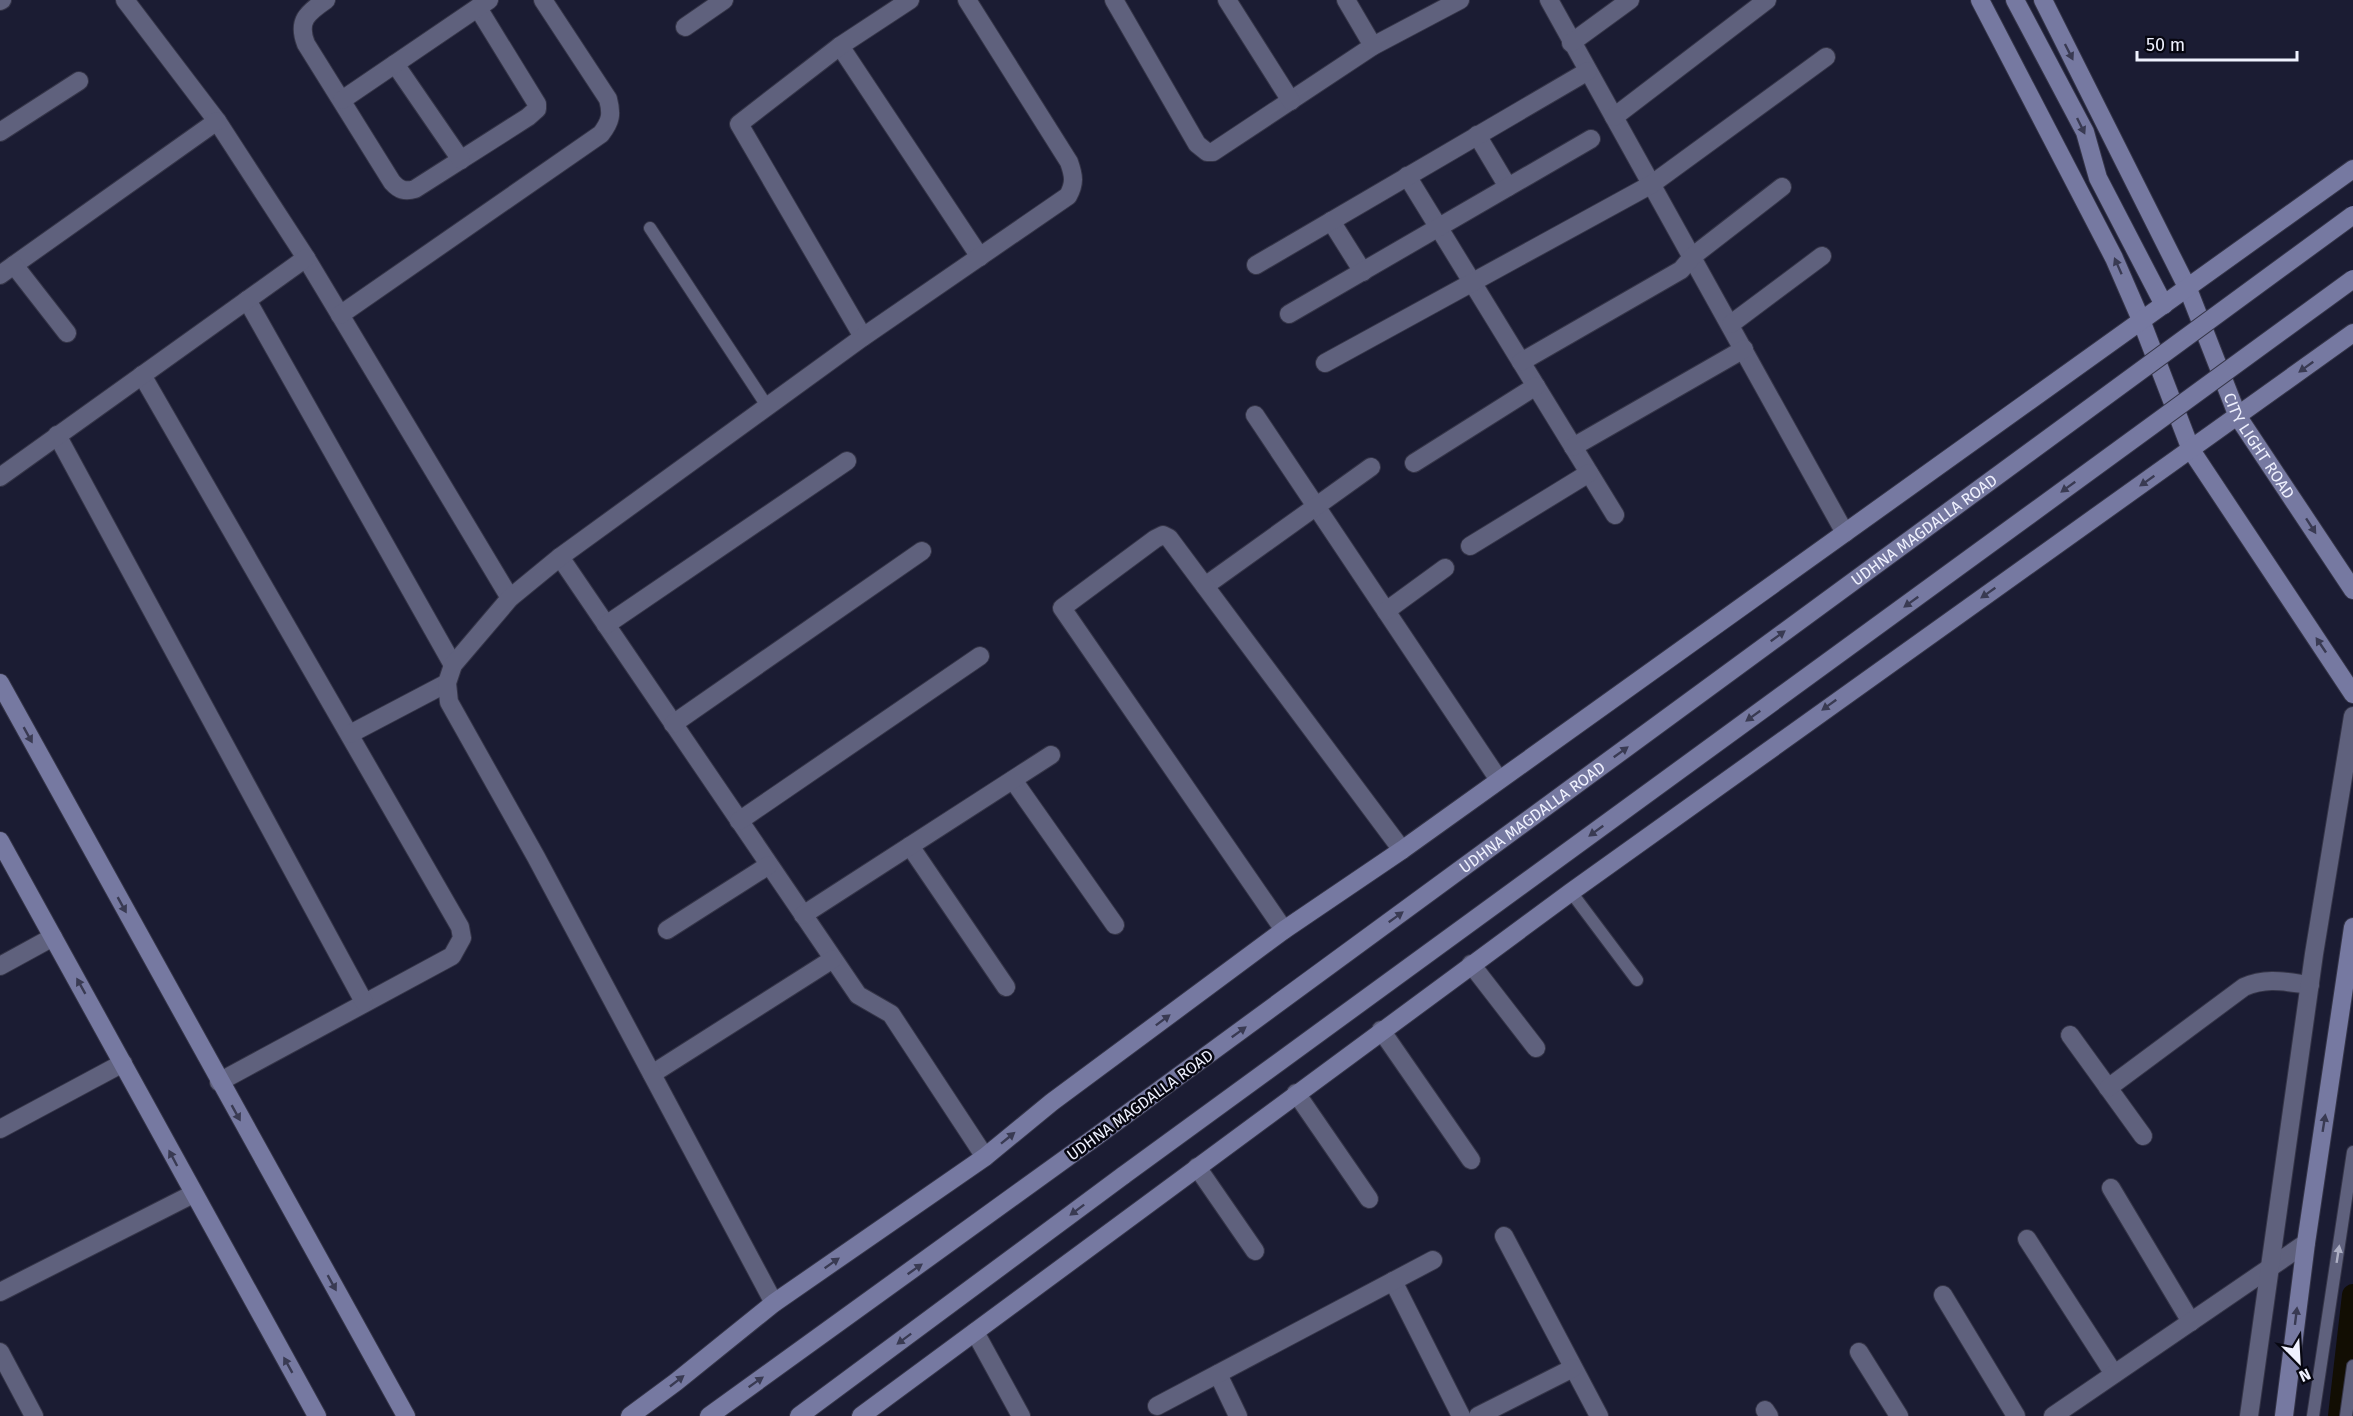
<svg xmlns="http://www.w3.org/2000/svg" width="2353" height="1416" font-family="'Fira Sans',sans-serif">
	<rect width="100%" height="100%" fill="#1b1c33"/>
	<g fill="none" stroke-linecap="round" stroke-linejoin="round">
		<path stroke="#120e03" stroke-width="22" d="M2339,1416L2353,1295"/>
		<defs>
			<g id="lane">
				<path d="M650,228L767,406"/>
				<path d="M1571,892L1637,980"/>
				<path d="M2313,1416L2353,1152"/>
				<path d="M2346,1416L2353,1366"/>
			</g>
			<g id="street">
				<path d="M125,0L217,121L306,258L510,598"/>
				<path d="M326,0C307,13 297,21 306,44L392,182C399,190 405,192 415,189L528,117L537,109V104L478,8"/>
				<path d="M1114,0L1197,144L1207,152H1213L1373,46L1460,0"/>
				<path d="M1227,0L1291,101"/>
				<path d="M1346,0L1373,46"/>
				<path d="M1549,0L1845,533"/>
				<path d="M0,1L2,0"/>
				<path d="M685,27L724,0"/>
				<path d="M1571,43L1630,0"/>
				<path d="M840,46L980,257"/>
				<path d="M395,64L461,160"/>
				<path d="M342,100L489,0"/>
				<path d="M1614,117L1767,0"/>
				<path d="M0,132L79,81"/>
				<path d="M1477,135L1508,187"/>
				<path d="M1407,176L1615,515"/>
				<path d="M1331,221L1363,272"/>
				<path d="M14,265L217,121"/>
				<path d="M1256,265L1588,71"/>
				<path d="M0,275L14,265L67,333"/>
				<path d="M247,300L453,665"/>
				<path d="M1289,314L1591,139"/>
				<path d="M340,315L601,134C611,121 612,114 608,99L543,0"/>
				<path d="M1731,324L1822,256"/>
				<path d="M863,337L739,124L840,46L910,0"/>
				<path d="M1521,362L1681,270L1693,256L1782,187"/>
				<path d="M1325,363L1652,184L1826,57"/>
				<path d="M142,375L460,927L462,938L452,956L219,1082"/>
				<path d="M1255,415L1499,780"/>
				<path d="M57,435L364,1002"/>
				<path d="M1573,447L1744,349"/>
				<path d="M1414,463L1536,386"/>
				<path d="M0,477L306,258"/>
				<path d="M1470,546L1589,473"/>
				<path d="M560,557L858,995L891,1014L985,1157"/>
				<path d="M1205,586L1371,467"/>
				<path d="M1386,611L1445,568"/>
				<path d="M606,625L847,461"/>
				<path d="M673,724L922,551"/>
				<path d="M350,734L447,683"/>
				<path d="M1013,780L1115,925"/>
				<path d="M739,821L980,656"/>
				<path d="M910,846L1006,987"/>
				<path d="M803,915L1051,755"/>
				<path d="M667,930L769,865"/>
				<path d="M1284,930L1062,608L1155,539L1163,535L1169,538L1402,850"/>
				<path d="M1471,964L1536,1048"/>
				<path d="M0,966L53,937"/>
				<path d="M1381,1030L1471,1160"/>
				<path d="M2070,1035L2143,1136"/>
				<path d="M652,1074L833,959"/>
				<path d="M2108,1088L2244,987C2267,977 2286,982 2310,985"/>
				<path d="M1296,1093L1369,1199"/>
				<path d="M0,1129L123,1063"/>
				<path d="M1197,1167L1255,1251"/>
				<path d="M2111,1188L2191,1322"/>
				<path d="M1504,1236L1599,1416"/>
				<path d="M2027,1239L2114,1374"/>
				<path d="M1393,1281L1461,1416"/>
				<path d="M0,1292L193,1194"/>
				<path d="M1943,1295L2016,1416"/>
				<path d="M774,1303L536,857L449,702L447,683L453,665L510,598L560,557L863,337L1068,196C1075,183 1074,176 1069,162L967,0"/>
				<path d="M975,1332L1021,1416"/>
				<path d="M0,1352L34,1416"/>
				<path d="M1859,1352L1899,1416"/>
				<path d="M1218,1374L1238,1416"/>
				<path d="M1157,1406L1433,1260"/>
				<path d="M1765,1410L1769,1416"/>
				<path d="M1478,1416L1573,1368"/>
				<path d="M2053,1416L2306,1243"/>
				<path d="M2249,1416L2314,954L2353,716"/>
			</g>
			<g id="secondary">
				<path d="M1980,0L2114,258L2141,320L2191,450L2353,694"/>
				<path d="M2015,0L2085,132L2098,178L2164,305"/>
				<path id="s1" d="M2043,0L2188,289L2238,417L2353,590"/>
				<path d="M0,683L406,1416"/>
				<path d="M0,841L317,1416"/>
				<path d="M630,1416L676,1382L774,1303L985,1157L1052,1102L1284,930L1402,850L2353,169"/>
				<path d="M709,1416L1090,1141"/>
				<path d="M799,1416L1124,1175"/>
				<path d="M861,1416L1571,892L2353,333"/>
				<path d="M2284,1416L2306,1243L2353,927"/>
			</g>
		</defs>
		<use href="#lane" stroke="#353548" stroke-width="14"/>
		<use href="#street" stroke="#353548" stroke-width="20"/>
		<use href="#secondary" stroke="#353548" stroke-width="20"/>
		<use href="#lane" stroke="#5f617d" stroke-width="12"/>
		<use href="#street" stroke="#5f617d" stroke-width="18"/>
		<use href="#secondary" stroke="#7679a1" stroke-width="18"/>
		<defs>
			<g id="secondary-bridge">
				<path id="s2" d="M1090,1141L2353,215"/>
				<path d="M1124,1175L2353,279"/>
			</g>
		</defs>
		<use href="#secondary-bridge" stroke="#353548" stroke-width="20" stroke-linecap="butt"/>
		<use href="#secondary-bridge" stroke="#7679a1" stroke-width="18"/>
	</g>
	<defs><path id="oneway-solid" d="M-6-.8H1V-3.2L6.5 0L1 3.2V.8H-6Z" transform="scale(1.5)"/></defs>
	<g fill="#393a52">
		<use href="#oneway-solid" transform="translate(2069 52) rotate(63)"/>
		<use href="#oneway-solid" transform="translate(2081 126) rotate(64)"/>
		<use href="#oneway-solid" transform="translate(2118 266) rotate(-114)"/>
		<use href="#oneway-solid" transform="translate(2306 367) rotate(144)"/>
		<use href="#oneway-solid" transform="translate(2147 481) rotate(145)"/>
		<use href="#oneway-solid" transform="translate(2068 487) rotate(144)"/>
		<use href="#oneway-solid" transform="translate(2311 526) rotate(57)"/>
		<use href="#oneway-solid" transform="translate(1988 593) rotate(145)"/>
		<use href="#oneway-solid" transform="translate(1911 602) rotate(144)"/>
		<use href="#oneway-solid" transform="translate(1778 636) rotate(-36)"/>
		<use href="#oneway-solid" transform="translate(2321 645) rotate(-124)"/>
		<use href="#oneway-solid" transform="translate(1829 705) rotate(144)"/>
		<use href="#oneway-solid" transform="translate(1753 716) rotate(144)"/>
		<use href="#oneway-solid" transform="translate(28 735) rotate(61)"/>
		<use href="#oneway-solid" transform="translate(1621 752) rotate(-36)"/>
		<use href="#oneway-solid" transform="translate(1596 831) rotate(144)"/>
		<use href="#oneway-solid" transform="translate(122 905) rotate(61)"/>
		<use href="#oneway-solid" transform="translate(1396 917) rotate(-36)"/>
		<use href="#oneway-solid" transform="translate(81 986) rotate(-119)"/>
		<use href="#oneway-solid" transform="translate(1163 1020) rotate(-37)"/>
		<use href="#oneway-solid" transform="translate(1239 1032) rotate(-36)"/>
		<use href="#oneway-solid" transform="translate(236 1113) rotate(61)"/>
		<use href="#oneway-solid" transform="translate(2324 1123) rotate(-81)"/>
		<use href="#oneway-solid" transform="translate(1008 1138) rotate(-39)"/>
		<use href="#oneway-solid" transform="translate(173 1158) rotate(-118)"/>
		<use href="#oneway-solid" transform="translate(1077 1210) rotate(143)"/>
		<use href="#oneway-solid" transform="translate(832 1263) rotate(-35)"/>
		<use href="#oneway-solid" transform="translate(915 1269) rotate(-35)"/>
		<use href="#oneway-solid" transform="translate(332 1283) rotate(61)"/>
		<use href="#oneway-solid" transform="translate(2296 1316) rotate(-83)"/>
		<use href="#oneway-solid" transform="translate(904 1339) rotate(143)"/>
		<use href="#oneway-solid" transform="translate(288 1365) rotate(-119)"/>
		<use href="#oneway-solid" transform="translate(677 1381) rotate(-38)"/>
		<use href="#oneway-solid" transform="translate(756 1382) rotate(-35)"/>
	</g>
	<use fill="#aeb0c4" href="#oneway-solid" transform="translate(2338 1254) rotate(-81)"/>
	<g text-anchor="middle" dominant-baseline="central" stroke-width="5" stroke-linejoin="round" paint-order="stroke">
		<g font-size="16" fill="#eff1fe" stroke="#070711">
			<text stroke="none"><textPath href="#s1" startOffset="496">CITY LIGHT ROAD</textPath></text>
			<text stroke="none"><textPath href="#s2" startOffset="1034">UDHNA MAGDALLA ROAD</textPath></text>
			<text stroke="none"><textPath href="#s2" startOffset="548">UDHNA MAGDALLA ROAD</textPath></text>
			<text transform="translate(1140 1105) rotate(-36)">UDHNA MAGDALLA ROAD</text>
		</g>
	</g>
	<g transform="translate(2299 1362) rotate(156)" stroke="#070711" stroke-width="4.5" paint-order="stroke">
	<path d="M0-4.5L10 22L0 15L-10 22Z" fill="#eff1fe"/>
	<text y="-9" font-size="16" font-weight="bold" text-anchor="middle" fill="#eff1fe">N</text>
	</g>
	<path d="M2137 51v9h160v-9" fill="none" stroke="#eff1fe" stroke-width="3"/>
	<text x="2146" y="51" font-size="18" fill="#eff1fe" stroke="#070711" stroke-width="4.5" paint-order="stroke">50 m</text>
</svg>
